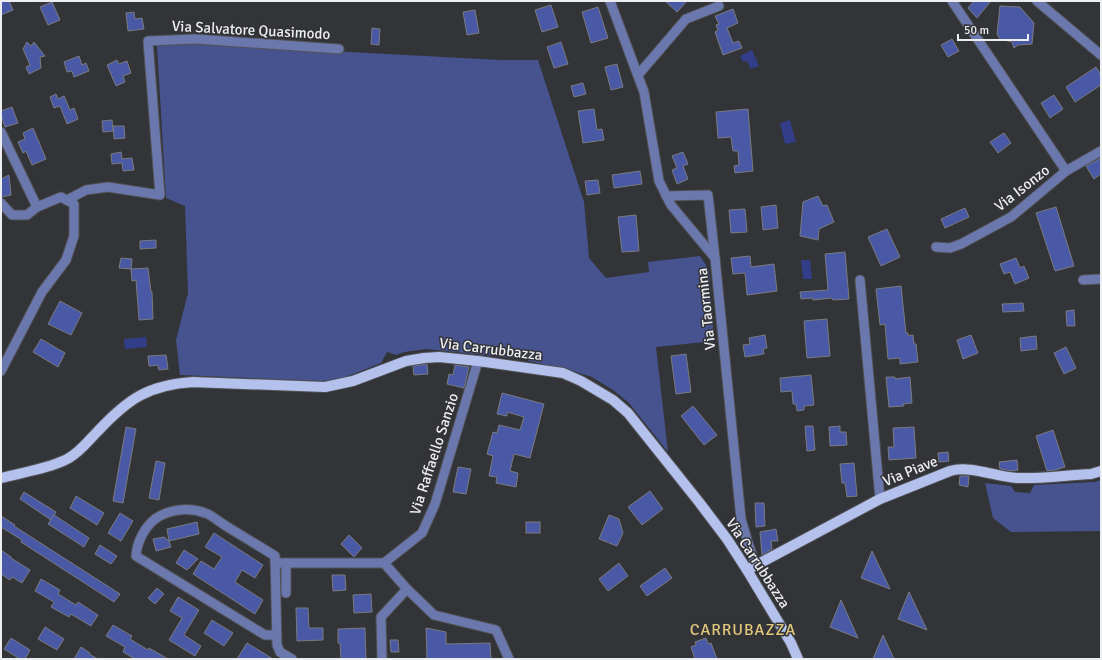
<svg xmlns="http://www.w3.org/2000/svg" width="1102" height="660" font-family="Signika,sans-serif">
	<rect width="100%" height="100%" fill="#333438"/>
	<g fill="#46538e">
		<path d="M197,44L501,60H538L584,202L589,258L606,278L649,272L648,262L700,256L709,270L714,341L656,347L668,452L629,403L613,390L592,377L573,371L529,361L522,356L512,358L426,349L405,352L396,355L387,352L381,363L341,379L321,381L180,375L176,340L188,293L185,206L166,198L157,45Z"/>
		<path d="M1101,480V531L1011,532L993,518L985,483L1011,486L1015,492L1030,493L1034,485L1095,482Z"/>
	</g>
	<g fill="#323e88">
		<path d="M752,50L759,66L751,69L747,61L743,62L740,56Z"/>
		<path d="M790,120L796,142L785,144L780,123Z"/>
		<path d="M801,260H810L812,279H803Z"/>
		<path d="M146,337L147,347L125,349L124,339Z"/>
	</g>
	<g fill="#4959a5" stroke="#797b80">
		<path d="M1,1H9L13,10L1,15Z"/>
		<path d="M665,1H687L677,12Z"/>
		<path d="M974,1H991L977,18L968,8Z"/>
		<path d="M52,2L60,20L48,25L40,7Z"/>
		<path d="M551,5L558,27L542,32L535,10Z"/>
		<path d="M1000,6L1020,7L1034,23L1032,44L1018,45L1014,48L1012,42L1000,39L997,34Z"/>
		<path d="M598,7L608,38L591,43L582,12Z"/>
		<path d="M733,9L738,23L727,28L733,43L739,41L742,48L723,55L715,32L718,30L716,25L719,24L715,16Z"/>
		<path d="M475,10L479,33L467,35L463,12Z"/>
		<path d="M134,12L135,19L142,18L144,29L128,31L126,13Z"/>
		<path d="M372,28L380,29L379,45L371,44Z"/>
		<path d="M952,39L959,51L948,57L941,45Z"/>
		<path d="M27,42L31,46L34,42L45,56L40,57L41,68L29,74L26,67L30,65L23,49Z"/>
		<path d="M561,42L568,64L554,68L547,47Z"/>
		<path d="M79,56L82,65L86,63L89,71L74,77L72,71L67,72L64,62Z"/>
		<path d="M117,60L119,64L127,61L131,73L123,76L125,82L116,86L107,65Z"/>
		<path d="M617,64L623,87L611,90L605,67Z"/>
		<path d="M1096,67L1101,75V85L1075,102L1066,87Z"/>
		<path d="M583,83L586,94L574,97L571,86Z"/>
		<path d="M56,94L58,99L64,96L70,110L74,108L78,119L67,124L60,106L54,108L50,97Z"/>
		<path d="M1054,95L1063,109L1050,118L1041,103Z"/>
		<path d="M12,107L18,123L5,127L1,115V111Z"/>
		<path d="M594,109L597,130L602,129L604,140L583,143L578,111Z"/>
		<path d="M748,109L753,171L735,173L734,166L739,165L738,151H733L731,137L718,138L716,112Z"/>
		<path d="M112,120L113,131L103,132L102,121Z"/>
		<path d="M113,126H124L125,138L114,139Z"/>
		<path d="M33,128L46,159L32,165L26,151L23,153L18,142L25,139L23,133Z"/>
		<path d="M1004,133L1011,143L998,153L990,142Z"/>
		<path d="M121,152L122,159L132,158L134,170L123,171L122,163L112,164L111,154Z"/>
		<path d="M683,152L688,164L683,166L688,179L677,184L672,170L677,168L672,156Z"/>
		<path d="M1101,158V174L1094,179L1086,166Z"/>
		<path d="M640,171L642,184L614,188L612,175Z"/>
		<path d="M9,175L11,195L1,197V179Z"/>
		<path d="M598,180L600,193L587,195L585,181Z"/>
		<path d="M818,196L823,206L827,205L834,222L819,229L818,240L800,236L803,202Z"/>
		<path d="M776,205L778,228L763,230L761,207Z"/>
		<path d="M1056,207L1074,266L1055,271L1036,213Z"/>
		<path d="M965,208L969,217L945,228L941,219Z"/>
		<path d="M745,209L747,232L731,233L729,210Z"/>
		<path d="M636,215L639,251L622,252L618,217Z"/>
		<path d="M887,229L900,257L881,266L868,237Z"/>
		<path d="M156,240V248L140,249V241Z"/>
		<path d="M845,252L849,299L833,300L832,298L813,300V298L801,299L800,292L828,290L825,254Z"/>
		<path d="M750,256L751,267L774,264L777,291L747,295L745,273L733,274L731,258Z"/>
		<path d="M121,258L132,259L131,269L119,268Z"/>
		<path d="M1016,258L1020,268L1024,266L1029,278L1015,284L1010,272L1004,274L1000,264Z"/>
		<path d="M148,268L151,292H152L153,319L139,320L136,280L132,281L131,269Z"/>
		<path d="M901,286L906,333H908V336L913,335L914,344H916L918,362L900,364V358L888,359L885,324L880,325L876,289Z"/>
		<path d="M60,301L82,313L71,335L48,324Z"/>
		<path d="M1023,303L1024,311L1003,312L1002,304Z"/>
		<path d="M1074,310L1075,326H1067L1066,311Z"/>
		<path d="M827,319L830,356L807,358L804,321Z"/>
		<path d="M765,335L767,348L763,349L764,354L745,357L743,345L750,344L749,338Z"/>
		<path d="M971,335L978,353L963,359L957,340Z"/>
		<path d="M1036,336L1037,349L1021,351L1020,338Z"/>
		<path d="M41,339L65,353L58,367L33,352Z"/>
		<path d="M1066,347L1076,368L1064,374L1054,353Z"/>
		<path d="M686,354L691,392L676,394L671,356Z"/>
		<path d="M166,355L168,369L159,370L158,365L149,366L148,356Z"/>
		<path d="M427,364L428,374L414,375L413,366Z"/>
		<path d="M455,365L469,367L464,388L447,384L449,374L453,375Z"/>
		<path d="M811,375L814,405L804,406V410L797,411L796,404H793L792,391L781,392L780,378Z"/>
		<path d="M886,377H895V379L910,377L912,403L903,404L904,406L889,407Z"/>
		<path d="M502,393L544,404L530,458L514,454L510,471L518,473L516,487L496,483L497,477L489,476L493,456L487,454L493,432L497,433L499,425L520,430L524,417L507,412V416L497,414Z"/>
		<path d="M693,406L717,435L704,445L681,416Z"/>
		<path d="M805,426H813L815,450L807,451Z"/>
		<path d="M840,426V432H846L847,445L830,446L829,427Z"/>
		<path d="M126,427L136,429L123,503L113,501Z"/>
		<path d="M914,427L916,458L889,460L888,447H894L893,428Z"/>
		<path d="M1053,430L1065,467L1055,470L1047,471L1036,436Z"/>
		<path d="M948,452L949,461L939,462L938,453Z"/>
		<path d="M1017,460L1018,470L1012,471L1000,469L999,462Z"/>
		<path d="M156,461L165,463L159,500L149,498Z"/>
		<path d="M854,463L857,496L847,497L845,483H842L840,464Z"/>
		<path d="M458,467L471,469L466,494L453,492Z"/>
		<path d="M960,476H969L968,487L959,485Z"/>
		<path d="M650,491L663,509L642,525L628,507Z"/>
		<path d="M24,492L56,512L51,520L20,499Z"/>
		<path d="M76,496L104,513L97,525L70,508Z"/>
		<path d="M755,503H764L765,526L756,527Z"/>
		<path d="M120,513L133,521L121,541L108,533Z"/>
		<path d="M54,515L89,538L84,547L48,524Z"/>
		<path d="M609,515L619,519L623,533L617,546L599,539Z"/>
		<path d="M1,516L15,525L14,526L120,594L114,602L21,542L22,540L1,527Z"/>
		<path d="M197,522L199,534L169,541L167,529Z"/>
		<rect x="526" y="522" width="14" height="11"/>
		<path d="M776,529L778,541H771L772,549L762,555L760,532Z"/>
		<path d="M214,533L263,565L255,578L242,570L235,582L263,600L255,614L193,574L201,561L214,569L222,557L205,547Z"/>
		<path d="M349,535L362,548L354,557L341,544Z"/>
		<path d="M164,537L169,541L171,547L156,551L153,539Z"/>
		<path d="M100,545L117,556L111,564L95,554Z"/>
		<path d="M1,550L11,557V558L30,570L22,583L12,577L10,580L1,574Z"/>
		<path d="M184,550L198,559L187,570L176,563Z"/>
		<path d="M872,551L890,589L861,578Z"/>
		<path d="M619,563L628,576L608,591L599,579Z"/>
		<path d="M665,568L672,578L647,596L640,586Z"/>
		<path d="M332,575H345L346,590L333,591Z"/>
		<path d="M41,579L60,590L58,594L76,605L78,602L98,615L91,626L71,614L69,617L51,607L54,602L35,591Z"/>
		<path d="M157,588L164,594L155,604L148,598Z"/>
		<path d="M909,592L927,630L898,619Z"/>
		<path d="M371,594L372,612L354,613L353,595Z"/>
		<path d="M178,597L199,610L184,635L201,646L195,656L169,640L182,618L170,611Z"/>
		<path d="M841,600L858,638L830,627Z"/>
		<path d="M296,608H308L309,628H323V640L297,641Z"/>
		<path d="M212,620L233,633L224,646L204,633Z"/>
		<path d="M113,625L132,636L130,639L148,650L149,648L168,659H135L123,652L125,647L106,636Z"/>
		<path d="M45,627L64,639L57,650L38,639Z"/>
		<path d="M365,628L366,659H341L340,643H338V629Z"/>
		<path d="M426,628L446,632V644L490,643L491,659H427Z"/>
		<path d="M883,635L894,659H873Z"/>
		<path d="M11,638L30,650L25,659H20L4,649Z"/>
		<path d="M706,638L708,644L711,643L717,659H695L691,647L696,645L695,642Z"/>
		<path d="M390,640H398L399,652H391Z"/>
		<path d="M247,643L273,659H237Z"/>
		<path d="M81,647L90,653L89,654L98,659H74Z"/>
	</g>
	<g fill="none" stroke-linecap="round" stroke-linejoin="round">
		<defs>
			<g id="minor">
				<path d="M610,1L644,92L659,181L671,205L715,258L741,519L748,543L756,566"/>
				<path d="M952,1L1066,171"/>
				<path d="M1037,1L1101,55"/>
				<path d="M638,75L686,19L719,6"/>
				<path d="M1,132L37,207"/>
				<path d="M666,196L708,195L715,258"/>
				<path d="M67,200L86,190L108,187L160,195L148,41L195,39L339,49"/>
				<path d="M1,203L12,215H27L37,207L61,197L74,204V236L66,260L42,292L1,371"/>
				<path d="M936,247L950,248L961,244L1011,217L1066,171L1101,151"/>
				<path d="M860,280L880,499"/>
				<path d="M1083,280L1101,279"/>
				<path d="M478,361L435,504L422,533L384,563L407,589L434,615L496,630L509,659"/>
				<path d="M275,563H384"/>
				<path d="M286,593V563"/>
				<path d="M276,635H265L136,556C137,542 144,528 155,519C169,509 189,507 205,513C212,515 219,522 226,526C242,536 259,546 275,556L277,645L280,652L292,659"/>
				<path d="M382,659L381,617L407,589"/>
			</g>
			<g id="major">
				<path d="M1,478C20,473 52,468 69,458C80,452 89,440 98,431C128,399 148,385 193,382L325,387L353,381L406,361L424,358L439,357L478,361L563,373L581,381L613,400L628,413L699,502L727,539L747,570L791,643L798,659"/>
				<path d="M747,570L880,499L950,471C971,465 995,477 1017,478C1041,479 1067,475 1091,474L1101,471"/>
			</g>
		</defs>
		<use href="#minor" stroke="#515256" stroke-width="11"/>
		<use href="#major" stroke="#515256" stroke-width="12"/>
		<use href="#minor" stroke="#6b78ad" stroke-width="9"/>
		<use href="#major" stroke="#b4c1ec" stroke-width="10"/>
	</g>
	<g text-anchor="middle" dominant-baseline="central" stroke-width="3" stroke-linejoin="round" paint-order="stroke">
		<g font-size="15" fill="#edeef1" stroke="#333438">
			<text transform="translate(251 30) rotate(3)">Via Salvatore Quasimodo</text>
			<text transform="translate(1022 188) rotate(-38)">Via Isonzo</text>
			<text transform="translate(706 309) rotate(-96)">Via Taormina</text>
			<text transform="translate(491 349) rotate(7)">Via Carrubbazza</text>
			<text transform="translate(434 454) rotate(-72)">Via Raffaello Sanzio</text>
			<text transform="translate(910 471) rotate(-22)">Via Piave</text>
			<text transform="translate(758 563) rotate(57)">Via Carrubbazza</text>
		</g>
		<g font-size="16" letter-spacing="1" fill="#e0c77b" stroke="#333438">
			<text x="743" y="630">CARRUBAZZA</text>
		</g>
	</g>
	<rect width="1102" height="660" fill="none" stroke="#edeef1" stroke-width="4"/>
	<path d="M958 34v6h70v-6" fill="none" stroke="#edeef1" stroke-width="2"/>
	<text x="964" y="34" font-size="12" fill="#edeef1" stroke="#333438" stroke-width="3" paint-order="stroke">50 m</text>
</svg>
